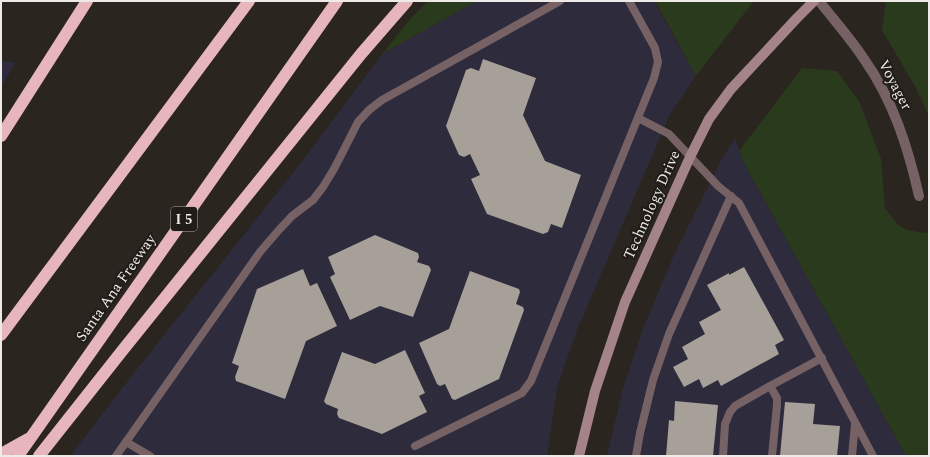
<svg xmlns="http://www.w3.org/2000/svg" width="930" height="457" font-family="Spectral,serif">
	<rect width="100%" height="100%" fill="#2b2520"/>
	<g fill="#2e2b3c">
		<path d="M477,1H654L696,76L670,114L577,330L557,388L547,456H70L141,364L307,155L382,54Z"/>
		<path d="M1,60L16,63L1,86Z"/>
		<path d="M735,139L744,163L906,456H607L623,388L644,326L673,257L724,155Z"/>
	</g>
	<g fill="#2a3a1c">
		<path d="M428,1H477L382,54L412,17Z"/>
		<path d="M655,1H753V2L696,76Z"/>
		<path d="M886,1H929V116L916,88L882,30Z"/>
		<path d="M802,68L837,71L859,101L881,159L885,208L897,224L907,230L925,233L929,232V456H906L744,163L739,151Z"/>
	</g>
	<g fill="#a6a099">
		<path d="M483,59L536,78L523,115L545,161L581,175L562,228L551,224L548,232L543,234L487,214L471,179L480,175L470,154L464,157L459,155L446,126L466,70L471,68L479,71Z"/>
		<path d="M375,235L418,253L419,257L417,262L429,266L431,270L413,317L380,306L350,320L330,277L335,274L328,257Z"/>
		<path d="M744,267L784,340L775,345L779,354L721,386L718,380L703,388L699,379L684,387L673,367L688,359L682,347L705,334L699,322L721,310L707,285L729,273V275Z"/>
		<path d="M303,269L310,286L317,283L337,326L306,341L285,399L236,381L235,377L239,366L232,363L257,289Z"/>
		<path d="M470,271L519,289L520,292L516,304L523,307L524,310L499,379L455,400L452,399L445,384L440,386L437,384L419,343L449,329Z"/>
		<path d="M405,350L425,393L419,396L427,412L382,434L339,418L337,414L338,409L326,404L324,401L342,352L375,364Z"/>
		<path d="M675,401L718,405L713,456H666L669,420L674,421Z"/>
		<path d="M785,402L815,404L813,424L840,426L837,456H780Z"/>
	</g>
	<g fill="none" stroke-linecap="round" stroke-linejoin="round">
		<g stroke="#766265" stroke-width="8">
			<path d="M638,118L669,134L718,186L739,203L873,456"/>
			<path d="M770,386L777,398V405L772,456"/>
			<path d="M126,442L150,456"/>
			<path d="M415,446L522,393L531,381L654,78L658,62L655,48L629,1"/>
			<path d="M116,456L260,252L278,231L292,216L313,200L323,187L334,169L358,122L369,110L382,100L560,1"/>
			<path d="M636,456L640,433L653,380L669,334L731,196"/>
			<path d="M723,456L725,424L730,412L735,406L770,386L822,358"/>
			<path d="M852,456L855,424"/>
		</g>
		<path stroke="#766265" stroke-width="10" d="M819,1C834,20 851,39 864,59C893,100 908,147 919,196"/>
		<path stroke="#a48488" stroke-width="10" d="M579,456L595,391L625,302L690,157L709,119L731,89L797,18L814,1"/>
		<g stroke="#e7b5bc" stroke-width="12">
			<path d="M1,136L87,1"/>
			<path d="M1,335L249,1"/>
			<path d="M1,454L28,439"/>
			<path d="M18,456L337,1"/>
			<path d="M39,456L122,351L361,54L407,1"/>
		</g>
	</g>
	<g text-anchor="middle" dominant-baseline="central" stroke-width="4" stroke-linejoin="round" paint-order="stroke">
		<rect fill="#211c17" stroke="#b0aca9" stroke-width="1" x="171" y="207" width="26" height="24" rx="3"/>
		<g font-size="14" font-weight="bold" fill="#eeeae7">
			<text x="184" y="219">I 5</text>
		</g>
		<g font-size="15" fill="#eeeae7" stroke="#211c17">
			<text transform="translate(895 85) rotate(62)">Voyager</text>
			<text transform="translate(652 205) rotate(-66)">Technology Drive</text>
			<text transform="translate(116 288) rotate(-55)">Santa Ana Freeway</text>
		</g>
	</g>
	<rect width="930" height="457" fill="none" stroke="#eeeae7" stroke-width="4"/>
</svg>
